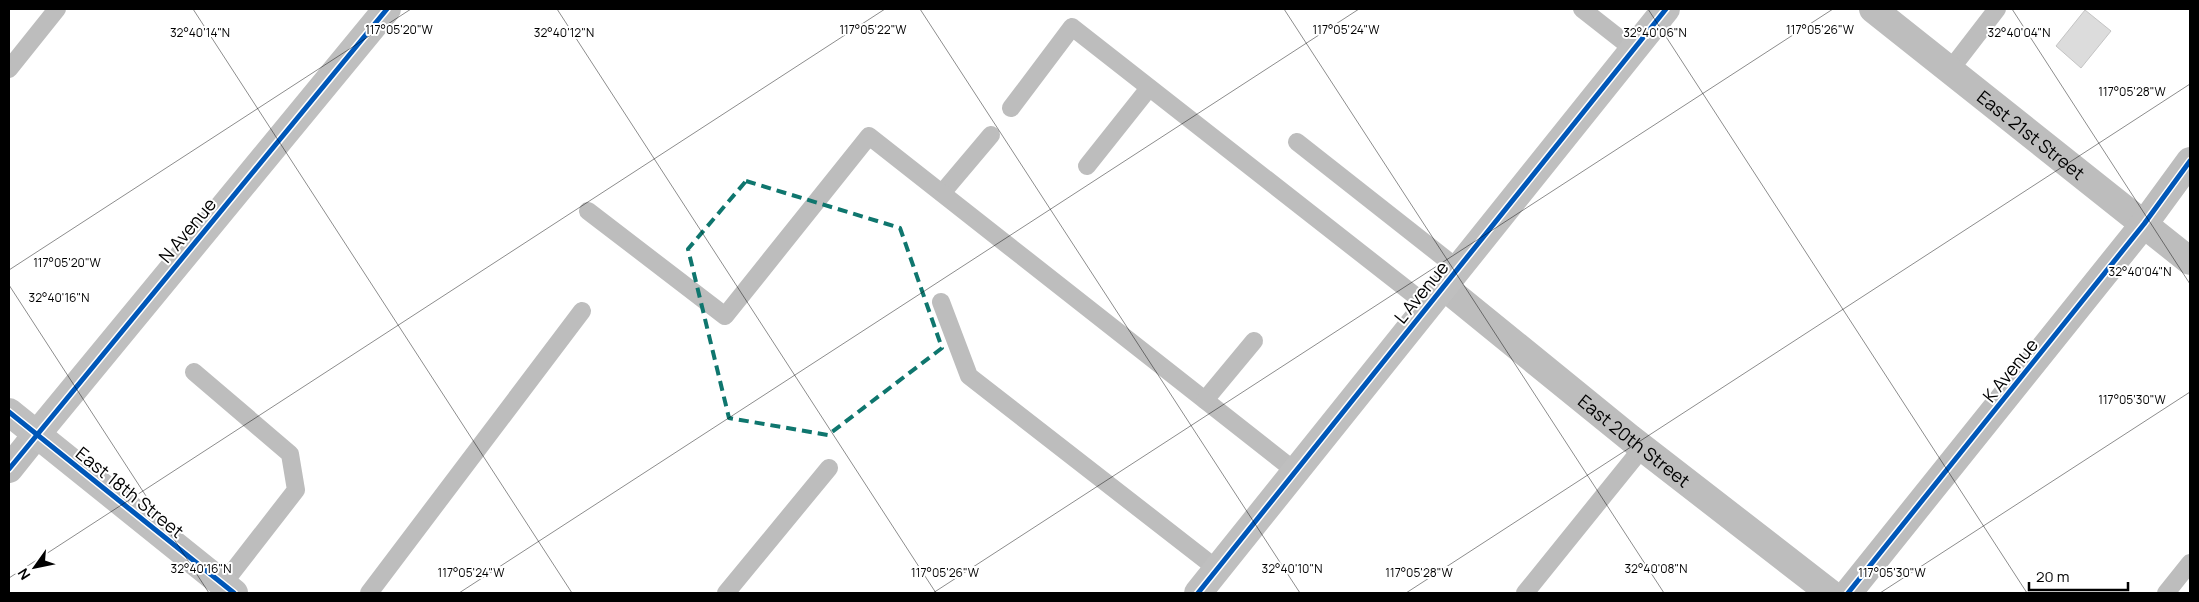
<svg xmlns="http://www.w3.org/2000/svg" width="2199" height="602" font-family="Manrope,sans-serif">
	<rect width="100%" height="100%" fill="#fff"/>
	<path fill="#dcdcdc" stroke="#c4c4c4" d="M2085,10L2111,31L2081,68L2056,46Z"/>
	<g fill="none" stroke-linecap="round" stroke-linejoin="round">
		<g stroke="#bdbdbd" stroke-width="18">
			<path d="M1582,9L1633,49"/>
			<path d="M9,69L57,9"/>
			<path d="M1950,70L1997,9"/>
			<path d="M1011,108L1072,27L1427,305"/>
			<path d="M1297,142L1457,268"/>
			<path d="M1087,166L1149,88"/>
			<path d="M942,193L991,135"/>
			<path d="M588,211L725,316L869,136L1295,471"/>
			<path d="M941,302L969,376L1217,569"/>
			<path d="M194,372L290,454L296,490L223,584"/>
			<path d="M1205,400L1254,341"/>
			<path d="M369,593L582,311"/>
			<path d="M726,593L829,468"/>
			<path d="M1525,593L1643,447"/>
			<path d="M2166,593L2190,563"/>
		</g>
		<g stroke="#bdbdbd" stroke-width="28">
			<path id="s1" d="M1873,9L2190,261"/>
			<path id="s2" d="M1443,286L1630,438L1830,593"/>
			<path d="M9,469L37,434"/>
			<path d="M1848,593L2144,224L2190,161"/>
		</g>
		<g stroke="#bfbfbf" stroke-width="28">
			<path d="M9,412L234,593"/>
			<path d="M37,434L387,9"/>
			<path d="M1198,593L1666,9"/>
		</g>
		<defs>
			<g id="cycleway">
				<path d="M9,412L234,593"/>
				<path d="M9,469L387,9"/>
				<path d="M1198,593L1666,9"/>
				<path d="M1848,593L2144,224L2190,161"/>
			</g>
		</defs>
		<use href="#cycleway" stroke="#fff" stroke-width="8"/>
		<use href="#cycleway" stroke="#0057b8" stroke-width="5"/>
	</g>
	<path fill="none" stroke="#0f766e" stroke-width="4" stroke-dasharray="10 6" stroke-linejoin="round" d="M746,181L900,228L942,348L828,435L729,418L688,249Z"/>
	<path fill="none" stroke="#000" stroke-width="1" stroke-opacity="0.45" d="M193,9L572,593M557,9L936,593M920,9L1300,593M1284,9L1664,593M1648,9L2027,593M2012,9L2190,284M9,270L411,9M9,285L209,593M9,578L885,9M459,593L1359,9M933,593L1833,9M1406,593L2190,84M1880,593L2190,392"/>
	<g text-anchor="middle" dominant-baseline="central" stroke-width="4" stroke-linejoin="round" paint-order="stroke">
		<g font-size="18" fill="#000" stroke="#fff">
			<text stroke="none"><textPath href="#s1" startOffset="202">East 21st Street</textPath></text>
			<text transform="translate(187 230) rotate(-50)">N Avenue</text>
			<text transform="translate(1421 292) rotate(-51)">L Avenue</text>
			<text transform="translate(2010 370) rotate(-51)">K Avenue</text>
			<text stroke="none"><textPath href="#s2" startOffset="246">East 20th Street</textPath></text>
			<text transform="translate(130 492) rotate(39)">East 18th Street</text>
		</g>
	</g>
	<g font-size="12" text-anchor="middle" fill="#000" stroke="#fff" stroke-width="4" stroke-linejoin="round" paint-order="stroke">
		<text x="399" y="34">117°05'20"W</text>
		<text x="873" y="34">117°05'22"W</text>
		<text x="1346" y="34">117°05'24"W</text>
		<text x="1820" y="34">117°05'26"W</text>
		<text x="200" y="37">32°40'14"N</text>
		<text x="564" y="37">32°40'12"N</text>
		<text x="1655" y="37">32°40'06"N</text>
		<text x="2019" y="37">32°40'04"N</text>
		<text x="2132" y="96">117°05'28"W</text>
		<text x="67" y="267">117°05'20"W</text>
		<text x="2140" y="276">32°40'04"N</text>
		<text x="59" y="302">32°40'16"N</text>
		<text x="2132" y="404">117°05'30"W</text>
		<text x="201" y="573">32°40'16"N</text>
		<text x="1292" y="573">32°40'10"N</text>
		<text x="1656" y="573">32°40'08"N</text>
		<text x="471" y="577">117°05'24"W</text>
		<text x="945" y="577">117°05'26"W</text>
		<text x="1419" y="577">117°05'28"W</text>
		<text x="1892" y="577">117°05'30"W</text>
	</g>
	<rect width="2199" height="602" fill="none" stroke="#000000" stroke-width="20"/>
	<g transform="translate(35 567) rotate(237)" stroke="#ffffff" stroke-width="4" paint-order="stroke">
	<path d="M0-4L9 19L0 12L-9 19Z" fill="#000000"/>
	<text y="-8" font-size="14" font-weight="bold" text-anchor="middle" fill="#000000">N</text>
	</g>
	<path d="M2029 582v8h99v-8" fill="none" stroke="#000000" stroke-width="2.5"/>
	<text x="2036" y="582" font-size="15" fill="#000000" stroke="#ffffff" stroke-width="4" paint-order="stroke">20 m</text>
</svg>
